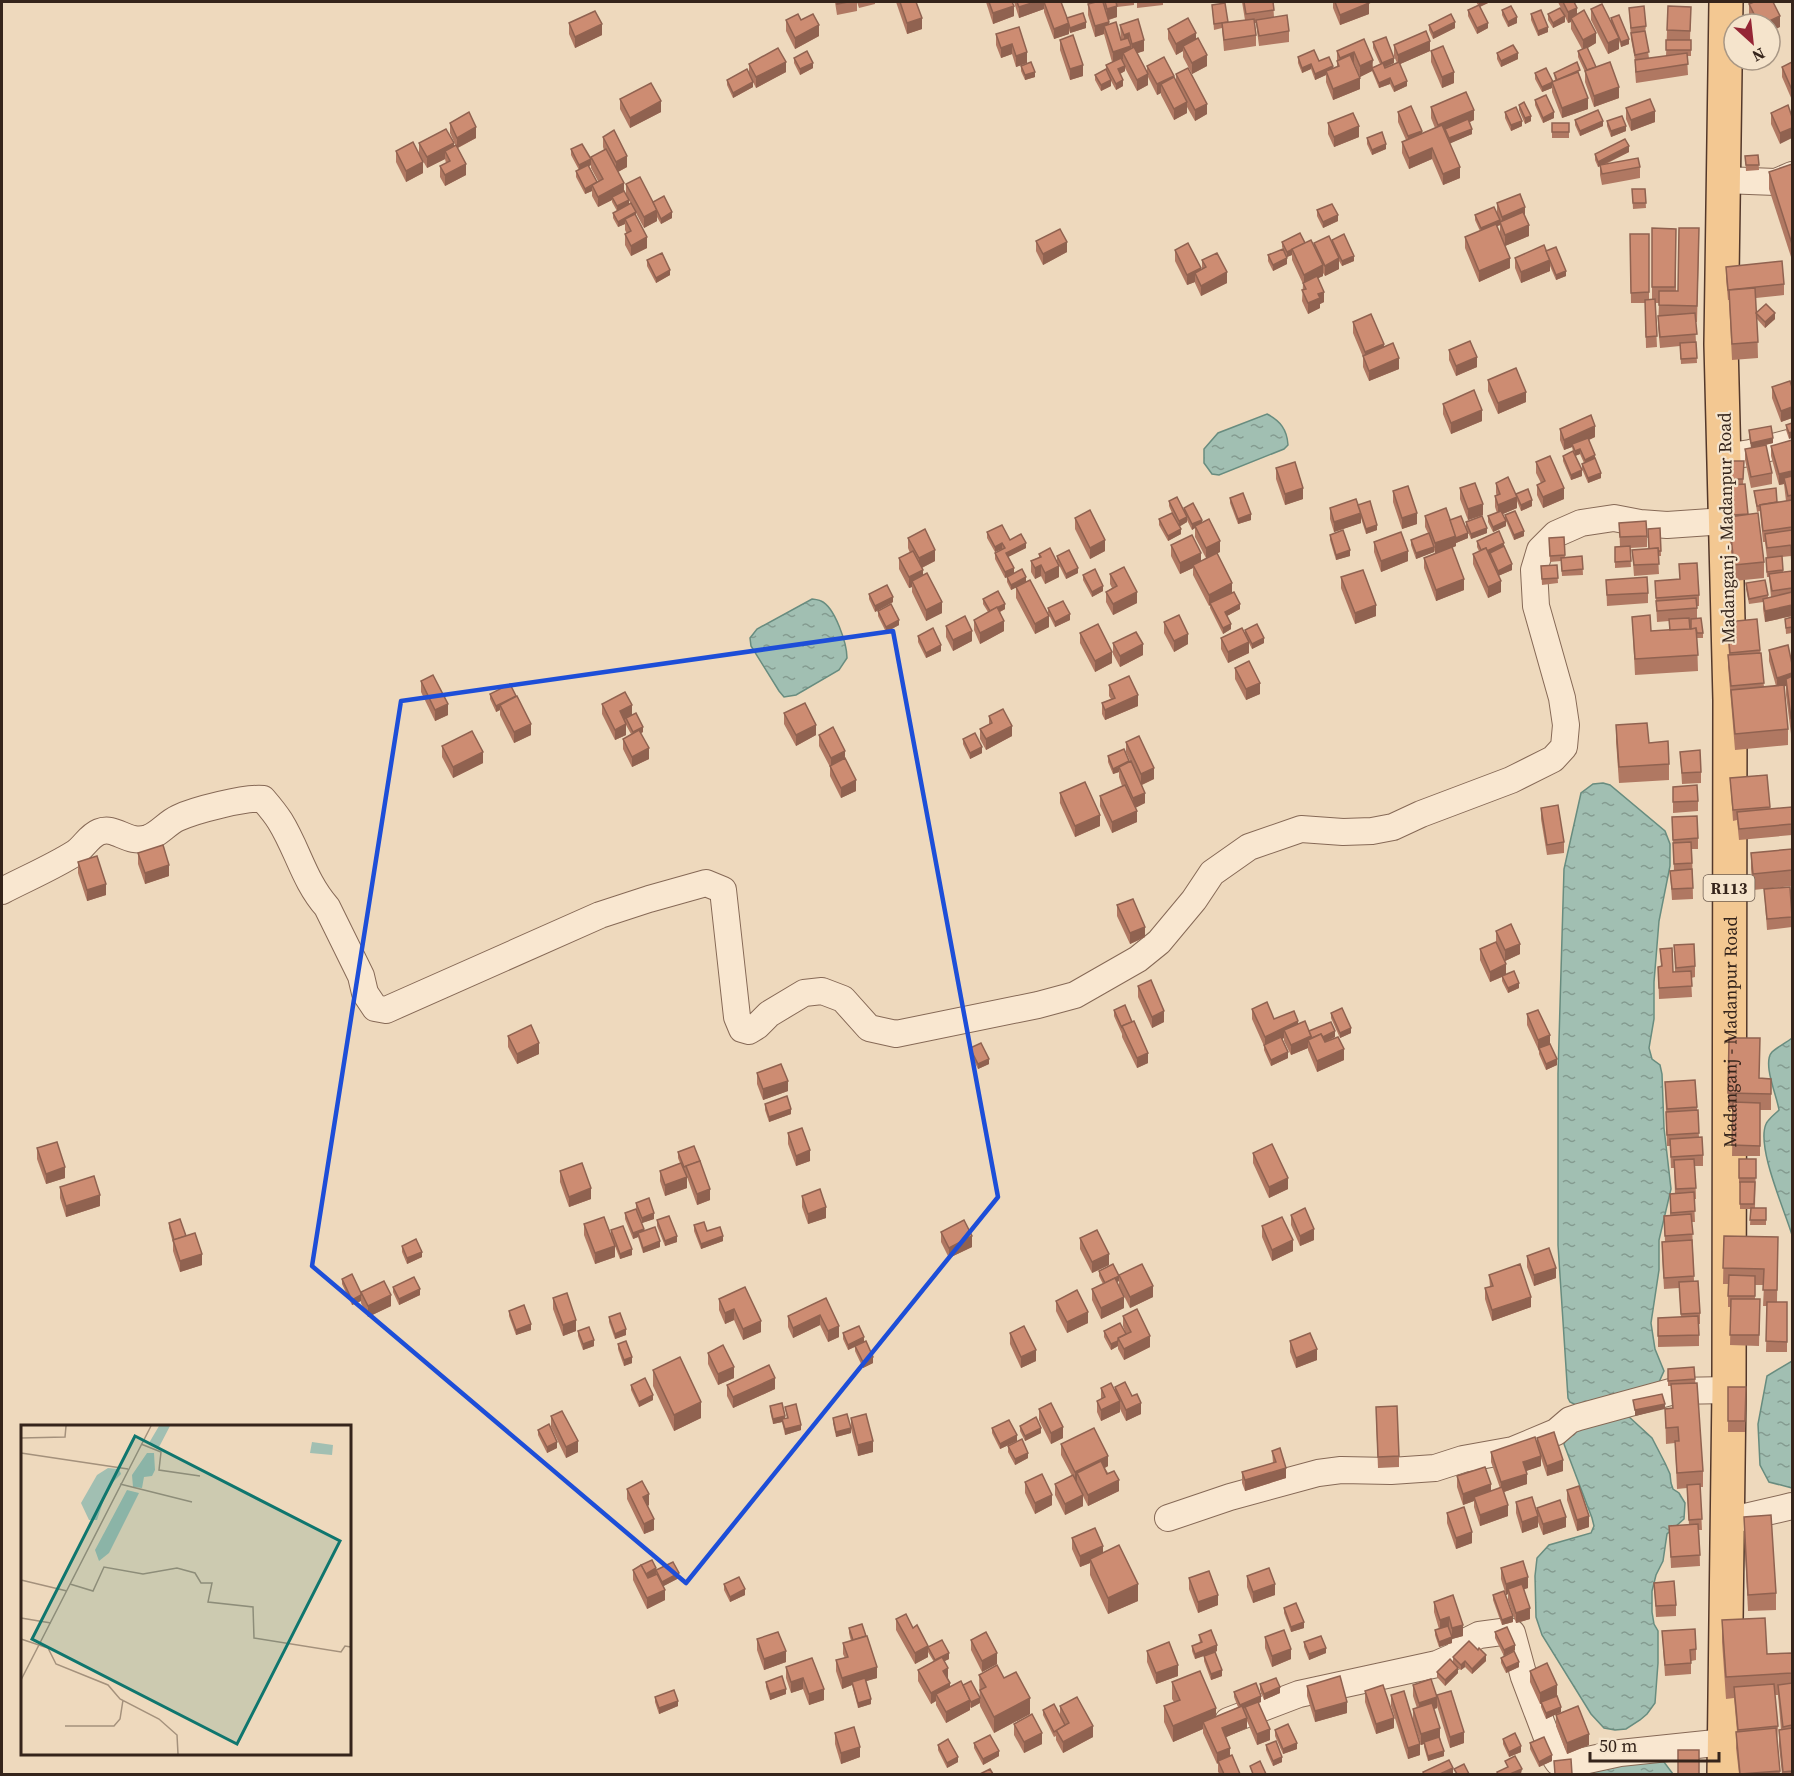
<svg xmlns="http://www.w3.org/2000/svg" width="1794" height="1776" font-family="'Source Serif 4',serif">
	<defs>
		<pattern id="water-ripples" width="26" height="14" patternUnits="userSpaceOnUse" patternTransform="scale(1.5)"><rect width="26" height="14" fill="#a1bfb2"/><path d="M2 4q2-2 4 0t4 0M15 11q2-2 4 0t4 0" fill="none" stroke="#849b90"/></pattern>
	</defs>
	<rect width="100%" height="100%" fill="#eed9bd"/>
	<g fill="url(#water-ripples)" stroke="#688c7f" stroke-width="1.5">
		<path d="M1267,414C1280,421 1287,429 1288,445L1284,449L1219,475L1212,474L1204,463V449L1218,433Z"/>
		<path d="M812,599C813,599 820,600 821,601C835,607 847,644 847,658L839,670L796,695L784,697L779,691L751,646L750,638L757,629Z"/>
		<path d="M1603,783L1610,785L1665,831L1670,844V866L1659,921L1654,982V1019L1649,1048L1652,1059L1660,1065L1662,1074L1664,1128L1671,1189L1659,1240V1270L1651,1323L1655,1349L1664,1371L1659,1382L1576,1405L1570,1402L1568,1398L1558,1245V1074L1564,869L1581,793L1593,784Z"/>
		<path d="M1792,1038V1235C1785,1211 1756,1147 1766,1124C1768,1119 1775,1114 1779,1110C1777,1096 1762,1063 1772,1052C1777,1047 1786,1043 1792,1038Z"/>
		<path d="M1792,1361V1488L1769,1482L1760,1465L1758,1424L1767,1376Z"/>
		<path d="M1627,1415L1652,1438L1665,1463L1670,1474L1671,1483L1673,1489L1679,1493L1685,1503L1684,1519L1667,1534L1663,1561L1656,1575L1652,1591V1612L1654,1624L1658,1631V1663L1655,1703L1647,1714L1640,1720L1626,1729L1615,1730L1604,1728L1591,1714L1542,1635L1536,1617L1535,1576L1537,1558L1549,1545L1591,1533L1594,1526L1592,1518L1564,1444L1568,1433Z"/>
		<path d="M1654,1757L1664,1762L1673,1774H1578Z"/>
	</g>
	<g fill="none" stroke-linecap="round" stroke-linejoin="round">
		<defs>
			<g id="minor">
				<path d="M1723,180L1776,182L1792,175"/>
				<path d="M1724,457L1750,453L1792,442"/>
				<path d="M2,891C25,879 53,867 75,853C84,847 89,836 99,832C116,825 127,845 148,838C159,834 167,823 178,818C195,810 246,797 263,799C269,806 275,813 280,821C298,850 304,881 327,907L361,976L365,993L375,1008L386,1010L600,915L649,899L706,883L723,890L737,1017L742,1029L749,1031L757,1026L769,1014L804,993L822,991L843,999L869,1028L896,1034L1038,1005L1075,995L1138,959L1159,942L1194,900L1212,873L1249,847L1301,829L1343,832L1372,831L1393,827L1421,814L1511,780L1553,759L1564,747L1566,725L1562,698L1536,606L1534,570L1540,550L1556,534L1581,523L1614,518L1640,523L1667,525L1725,521"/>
				<path d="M1168,1518L1230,1497L1318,1473L1341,1470L1391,1471L1435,1468L1463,1459L1513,1450L1556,1432L1570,1420L1579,1417L1674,1391L1729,1390"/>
				<path d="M1728,1521L1792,1506"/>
				<path d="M1228,1721L1299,1694L1437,1664L1455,1656L1469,1640L1479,1635L1509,1631L1512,1633L1524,1677L1554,1756L1558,1762L1574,1763L1620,1753L1725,1742"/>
			</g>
			<g id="major">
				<path id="s1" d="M1724,1774L1729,1390L1730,700L1721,344L1726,2"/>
			</g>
		</defs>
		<use href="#minor" stroke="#866956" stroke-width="28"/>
		<use href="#major" stroke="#53382b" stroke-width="36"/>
		<use href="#minor" stroke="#f9e7d0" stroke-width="26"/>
		<use href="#major" stroke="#f3c892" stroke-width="33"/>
	</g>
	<g fill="#b07862" fill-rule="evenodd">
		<path d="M835,2H857V11L837,15Z"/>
		<path d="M857,2H875V4L859,8Z"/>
		<path d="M896,2H916L922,29L907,34Z"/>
		<path d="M986,2H1012L1014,16L993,24Z"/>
		<path d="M1014,2H1061L1067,18L1086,28L1070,33L1069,30V34L1054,39L1044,12V9L1019,18Z"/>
		<path d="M1089,2H1134V5L1117,7V17L1109,20V24L1121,40L1120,25L1144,51L1137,53L1147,74V66L1174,78L1176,80V74L1207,114L1195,121L1187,107V113L1174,120L1161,95V93L1157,95L1148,77V85L1137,91L1125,68V71L1120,74L1123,86L1116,90L1111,81V86L1101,91L1095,80V75L1106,70V65L1112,62L1104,34L1095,37L1088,15V4L1090,3Z"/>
		<path d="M1137,2H1163V5L1137,8Z"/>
		<path d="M1242,2H1273L1274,17L1289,31V42L1259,46L1256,23H1254L1256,35V46L1224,51L1222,28L1214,30L1212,5L1228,23L1245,20Z"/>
		<path d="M1333,2H1368L1369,14L1340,25L1333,8Z"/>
		<path d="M1476,2H1488V3L1480,7L1488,28L1477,34L1468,16V10L1478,5Z"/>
		<path d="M1558,2H1574L1577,15L1596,43L1587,48L1596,67L1619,98L1594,107L1585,82V72L1578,57V51L1582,49L1571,29V22L1568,23Z"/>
		<path d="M1749,4L1780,27L1770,24H1754L1749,14Z"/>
		<path d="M1668,6L1691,7L1690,40H1691V56H1687L1688,75L1636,83L1635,71V60L1666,56Z"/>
		<path d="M1629,8L1646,26L1645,32L1649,58L1635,60L1631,39Z"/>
		<path d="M1591,9L1611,23V18L1629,44L1621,47L1619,41V49L1608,54L1591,20Z"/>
		<path d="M1502,10L1517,23L1508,27L1502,15Z"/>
		<path d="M1531,14L1548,32L1538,36L1531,20Z"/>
		<path d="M1548,14L1565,22L1553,28L1548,20Z"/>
		<path d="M786,20H801L819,36L795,49L786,31Z"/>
		<path d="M569,23L602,35L575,48L569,34Z"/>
		<path d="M1429,25L1455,28L1433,39L1429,30Z"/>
		<path d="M1019,27L1027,63L1016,67L1012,54L1001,58L996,45V34Z"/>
		<path d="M1168,29L1196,39L1207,66L1192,74L1183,57V51L1176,55L1168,39Z"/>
		<path d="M1364,39L1373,67L1380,64L1373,48V42L1394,63L1385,68L1397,63L1394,56V45L1430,51L1400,64L1407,86L1394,92L1390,84L1379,88L1372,71L1360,77L1354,63L1360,89L1333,100L1326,82V75L1315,80L1311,69L1302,73L1298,63V57L1319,61L1333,68L1337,67V51Z"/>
		<path d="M1060,40L1083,76L1070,80L1060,50Z"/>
		<path d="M1431,51L1454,83L1442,88L1431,62Z"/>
		<path d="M1497,53L1518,59L1501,67L1497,59Z"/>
		<path d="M794,58L813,68L800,75L794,63Z"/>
		<path d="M1792,62V100L1782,77V67Z"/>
		<path d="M749,64L786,72L756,88L753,82V87L733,98L727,85V80L749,74Z"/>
		<path d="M1021,66L1035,77L1025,80L1021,71Z"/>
		<path d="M1535,73L1552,82L1555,80L1554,73L1580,76H1579L1588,109L1562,118L1552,92V88L1542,92L1535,79Z"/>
		<path d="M620,99L661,112L630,128L620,109Z"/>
		<path d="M1535,100L1554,118L1543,123L1535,105Z"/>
		<path d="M1519,105L1531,121L1525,124L1519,110Z"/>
		<path d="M1788,105L1780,144L1771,124V113Z"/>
		<path d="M1431,107L1474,120L1470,122L1472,134L1450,143L1460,178L1443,185L1432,159L1409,169L1402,153V142L1406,140L1398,122V112L1422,133L1435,128L1431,118Z"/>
		<path d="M1626,108L1655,122L1631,131L1626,119Z"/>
		<path d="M1505,112L1522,126L1511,131L1505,118Z"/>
		<path d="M1575,120L1603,126L1580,136L1575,125Z"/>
		<path d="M1607,121L1626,131L1611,137L1607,126Z"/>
		<path d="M450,123L476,138L458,148L466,175L445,186L440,177V166L446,163L445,159L427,168L419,154V143L454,147L456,146L450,133Z"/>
		<path d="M1328,123L1359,137L1334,147L1328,134Z"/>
		<rect x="1552" y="123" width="17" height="15"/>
		<path d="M603,137L627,167L618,172L629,205L631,204L626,195V184L653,202L672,218L661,224L657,217V221L644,228L636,213V217L647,248L631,256L625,245V234H627L625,230V224L618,227L613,218V213L617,211L612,202V200L598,207L592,196V191L585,194L576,177V171L579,170L571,155V149L591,165L589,166L597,182L598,181L591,168V157L604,150L603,147Z"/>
		<path d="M1367,138L1386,149L1372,155L1367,144Z"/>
		<path d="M396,151L423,173L406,182L396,162Z"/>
		<path d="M1629,152L1606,164L1640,167V178L1602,185L1600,175V166L1598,167L1595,160V154Z"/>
		<path d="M1758,155L1759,170L1746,171L1745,156Z"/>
		<path d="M1792,164V260L1769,189V172Z"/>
		<path d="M1632,189H1645L1646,208L1633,209Z"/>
		<path d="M1497,203L1525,216L1529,236L1505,246L1510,268L1479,282L1465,248V237L1480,231L1475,220V215L1497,213ZM1500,221V233L1497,226L1500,225Z"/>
		<path d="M1317,210L1338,221L1323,228L1317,216Z"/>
		<path d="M1652,228L1676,229V291H1678L1699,244L1697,322H1695L1697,363L1681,364L1680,346L1660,348L1658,327L1659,303H1655L1657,347L1646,348L1645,303H1631L1630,234H1649V299H1652Z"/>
		<path d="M1036,241L1067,252L1043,265L1036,251Z"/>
		<path d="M1282,242L1305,243L1314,246V243L1332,242L1354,261L1342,266L1339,261V269L1325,276L1323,273V276L1318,278L1324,302L1320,304V308L1308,314L1302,301L1303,284L1292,260V255L1287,257L1282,247Z"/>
		<path d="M1175,250L1201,270L1202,269V260L1227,283L1201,296L1195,283V282L1187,285L1175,261Z"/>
		<path d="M1546,251L1566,276L1556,280L1550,266V271L1521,283L1515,268V258Z"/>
		<path d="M1268,255L1287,264L1273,271L1268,261Z"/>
		<path d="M647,260L670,275L656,283L647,266Z"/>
		<path d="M1726,267L1784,284V295L1756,298V313L1775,319L1765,328L1757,319L1758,358L1732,360L1729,300H1728L1726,278Z"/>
		<path d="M1353,322L1384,347L1399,369L1369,381L1363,367V357L1353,333Z"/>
		<path d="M1449,350L1477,367L1456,376L1449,360Z"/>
		<path d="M1488,380L1526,402L1498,414L1488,391Z"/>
		<path d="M1772,387H1792V418L1781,422L1772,398Z"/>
		<path d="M1443,404L1482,421L1451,434L1443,414Z"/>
		<path d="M1792,423L1789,439L1786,430V425Z"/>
		<path d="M1560,429L1595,437L1589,440L1601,478L1588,483L1582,469V464L1584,463L1580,454L1575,456L1582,476L1571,480L1563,461V456L1573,451L1572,447L1564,450L1560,440Z"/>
		<path d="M1749,430L1773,443L1758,447L1772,473V484L1751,488L1745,460V449L1751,448L1749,436Z"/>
		<path d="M1792,440V616L1765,622L1763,609V602L1749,604L1746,589V583L1768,595V597H1771L1769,577H1767L1766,563V558H1767L1765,542H1763L1760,511L1757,512L1754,491L1777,502L1786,501L1784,484L1779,485L1771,456V446ZM1791,556L1792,571L1783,572L1782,557Z"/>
		<path d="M1732,461H1744L1743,485L1748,514L1764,562V578L1734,581L1729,533V517L1733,516L1731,485H1743L1731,484Z"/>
		<path d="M1536,462L1564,499L1543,508L1537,495V485L1541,483L1536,473Z"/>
		<path d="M1276,468L1303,499L1285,505L1276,479Z"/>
		<path d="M1496,483L1532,506L1521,511L1517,501V508L1503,514L1505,520V515L1524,536L1514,540L1506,521V526L1493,532L1488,522V516L1497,513L1495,507V496H1497L1496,493Z"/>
		<path d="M1460,488L1483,515L1468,520L1460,499Z"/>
		<path d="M1393,491L1417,524L1402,529L1393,502Z"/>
		<path d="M1230,498L1251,520L1238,524L1230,503Z"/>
		<path d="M1169,501L1184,511V508L1202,523L1220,552L1217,553L1232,592L1240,609L1227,616L1231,629L1223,634L1210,608V605L1209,606L1193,575V568L1180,574L1171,556V545L1201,561L1206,558L1195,537V528L1192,530L1187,520V522L1179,526L1181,534L1168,541L1159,525V519L1172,513L1169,506Z"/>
		<path d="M1358,505L1377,530L1366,534L1361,518V523L1334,532L1330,519V508Z"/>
		<path d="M1425,516L1450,520L1468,538L1456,543V546L1452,548L1464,590L1436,601L1424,568V558L1435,553L1434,550V552L1416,559L1411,545V540L1428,533L1425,527Z"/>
		<path d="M1075,518L1105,551L1090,559L1075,529Z"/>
		<path d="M1466,522L1487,533L1471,539L1466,527Z"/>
		<path d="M1619,523L1647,536V547L1630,548L1631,567L1615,568V547H1620Z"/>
		<path d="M1660,528L1661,556H1658L1659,574L1634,576L1632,550L1649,549Z"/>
		<path d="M987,532L1010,540L1026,548L1008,557L1014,573L1005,578L995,559V553L1002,549L995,552L987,538Z"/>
		<path d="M1330,535L1350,556L1336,560L1330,540Z"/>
		<path d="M1564,537L1565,558L1582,556L1583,575L1562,576L1561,561L1550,562L1549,538Z"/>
		<path d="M908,538L935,561L922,568L923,575L942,613L926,621L912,592V587L909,588L899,569V558L910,553L908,548Z"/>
		<path d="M1477,541L1504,547L1512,570L1498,576L1501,592L1488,598L1473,564V554L1479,551L1477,547Z"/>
		<path d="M1374,542L1408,561L1381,572L1374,552Z"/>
		<path d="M1039,554L1059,577L1045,584L1041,576L1035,579L1031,572V561L1039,557Z"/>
		<path d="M1057,556L1078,573L1066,579L1057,561Z"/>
		<path d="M1679,564L1699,595V606H1697V618L1703,633V638H1697L1698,671L1635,675L1632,617L1651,631L1669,630V621L1657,622L1655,581L1680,579Z"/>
		<path d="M1557,565L1558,583L1542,585L1541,566Z"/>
		<path d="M1022,569L1026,577V582L1030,580L1049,616V627L1035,634L1016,598V587L1011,590L1007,582V577Z"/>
		<path d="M1110,574L1137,603L1113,615L1106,602V592L1112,588L1110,584Z"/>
		<path d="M1083,575L1103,591L1092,597L1083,580Z"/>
		<path d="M1341,577L1376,616L1355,624L1341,588Z"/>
		<path d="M1606,580L1648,593V603L1607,606Z"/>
		<path d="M869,594L893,602L875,612L869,599Z"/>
		<path d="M983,599L1005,609L1000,612L1004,631L980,644L974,630V620L988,612L983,604Z"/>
		<path d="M1048,608L1070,620L1055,627L1048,613Z"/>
		<path d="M878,611L899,625L886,632L878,616Z"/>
		<path d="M1792,617V633L1786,634L1785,619Z"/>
		<path d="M1757,619L1764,687L1776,686L1769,661V650L1792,664V734H1791L1786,695V686H1784L1788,729V745L1735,750L1728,666L1729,655L1727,622Z"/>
		<path d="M1164,622L1188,644L1174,652L1164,633Z"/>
		<path d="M946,626L972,641L953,651L946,637Z"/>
		<path d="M1245,630L1264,643L1252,649L1249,643V653L1228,663L1221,649V638L1245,634Z"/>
		<path d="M1080,633L1112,663L1095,672L1080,643Z"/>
		<path d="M918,636L941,651L926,658L918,642Z"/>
		<path d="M1113,643L1143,655L1120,667L1113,654Z"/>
		<path d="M1235,668L1260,694L1246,700L1235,679Z"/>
		<path d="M421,681L448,715L435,721L421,692Z"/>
		<path d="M1109,685L1138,706L1105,720L1102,714V703L1111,699L1109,696Z"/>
		<path d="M490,694L531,735L514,743L500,715V710L496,712L490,699Z"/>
		<path d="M602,704L632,715L643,732L641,733L649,759L632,767L623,749V739L631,734L626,725V735L615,740L602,714Z"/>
		<path d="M784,713L816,735L796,746L784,724Z"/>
		<path d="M989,716L1012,736L986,750L980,739V729L989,724Z"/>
		<path d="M1616,725L1649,743L1669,764V780L1619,783L1616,741Z"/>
		<path d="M819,735L856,791L841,798L830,776V767L819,746Z"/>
		<path d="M963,739L982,753L970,759L963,744Z"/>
		<path d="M1126,742L1154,779L1142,785L1145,803L1135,808L1137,822L1112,833L1100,806V796L1122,786L1119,777V772L1113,774L1108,762V756L1130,761L1126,752Z"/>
		<path d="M442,746L483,763L453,778L442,757Z"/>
		<path d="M1680,752L1701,772V783L1682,784Z"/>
		<path d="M1767,775L1770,809L1792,807V835L1739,840L1737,820L1733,821L1730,778Z"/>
		<path d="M1673,787L1698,801V811L1673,813Z"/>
		<path d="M1060,793L1100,826L1075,837L1060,803Z"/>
		<path d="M1541,808L1564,842V853L1547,855L1541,819Z"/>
		<path d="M1672,817L1698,838V849H1692L1693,899L1672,900L1670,871H1674Z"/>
		<path d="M1792,849V886L1753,890L1751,869V853Z"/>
		<path d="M138,853L169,876L145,884L138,864Z"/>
		<path d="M78,862L106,895L87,901L78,873Z"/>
		<path d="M1764,889L1792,917V927L1767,930Z"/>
		<path d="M1117,905L1145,937L1130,944L1117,916Z"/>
		<path d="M1496,931L1520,954L1505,961L1506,974L1519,988L1508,993L1502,981V977L1490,982L1480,960V949L1496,942Z"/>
		<path d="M1674,945L1695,966V977L1691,978L1692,997L1659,999L1658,967L1661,966L1660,949L1673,972H1675Z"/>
		<path d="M1138,986L1164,1022L1152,1028L1138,997Z"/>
		<path d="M1252,1009L1274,1019L1298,1024L1309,1031L1335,1037L1325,1042L1344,1060L1317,1072L1308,1050V1048L1291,1055L1284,1041V1038L1282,1039L1288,1058L1271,1066L1264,1050V1046L1252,1019Z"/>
		<path d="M1114,1010L1148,1063L1137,1068L1122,1037V1034L1114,1016Z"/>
		<path d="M1331,1013L1351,1033L1340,1038L1331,1018Z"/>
		<path d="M1527,1014L1557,1065L1546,1070L1539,1054V1051L1527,1025Z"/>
		<path d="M508,1036L539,1054L517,1064L508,1047Z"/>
		<path d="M1729,1038L1759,1078L1771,1079V1110H1760V1156H1732L1733,1109H1728Z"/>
		<path d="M970,1048L989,1064L978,1069L970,1053Z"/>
		<path d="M757,1073L788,1091L763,1100L757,1084Z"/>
		<path d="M1695,1080L1699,1137L1703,1155V1166H1695L1696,1199H1694L1695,1222H1692L1694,1281L1700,1313V1324H1699V1346L1658,1347V1318L1681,1317L1679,1288L1664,1289L1662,1253V1242H1665L1664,1216L1670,1215V1194H1675L1674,1168H1671L1670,1146H1667L1665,1082Z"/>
		<path d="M765,1104L791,1114L769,1122L765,1110Z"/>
		<path d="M788,1133L810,1161L796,1166L788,1144Z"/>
		<path d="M37,1148L65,1178L46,1184L37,1159Z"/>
		<path d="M678,1152L710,1200L697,1205L687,1177V1188L665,1196L660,1181V1171L680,1163L678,1158Z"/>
		<path d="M1253,1153L1288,1189L1269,1198L1253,1163Z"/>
		<path d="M1739,1159H1756L1755,1208H1766V1225H1750L1751,1209H1740V1183H1739Z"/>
		<path d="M560,1171L591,1199L569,1207L560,1182Z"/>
		<path d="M60,1187L100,1206L66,1217L60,1198Z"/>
		<path d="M802,1196L826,1218L808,1224L802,1207Z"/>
		<path d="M636,1203L654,1219L642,1223L636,1208Z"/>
		<path d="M625,1213L644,1231L660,1247L643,1253L638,1237L633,1239L625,1219Z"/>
		<path d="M1291,1215L1314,1240L1300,1246L1291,1225Z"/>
		<path d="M657,1220L677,1242L665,1246L657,1226Z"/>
		<path d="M169,1223L186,1236L202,1265L180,1272L173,1251V1243L169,1228Z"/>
		<path d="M584,1224L615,1257L595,1264L584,1235Z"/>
		<path d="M694,1225L707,1231L723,1241L701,1249L694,1231Z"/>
		<path d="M1262,1226L1293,1251L1272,1261L1262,1237Z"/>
		<path d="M611,1230L632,1255L620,1259L611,1236Z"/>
		<path d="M941,1232L972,1247L949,1258L941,1242Z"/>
		<path d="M1724,1236L1778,1237L1777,1302H1787V1352H1766L1767,1306H1763L1764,1285H1755V1299H1760L1759,1346L1730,1345L1731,1307H1728V1284H1723Z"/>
		<path d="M1080,1238L1109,1265L1092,1273L1080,1249Z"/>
		<path d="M402,1246L422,1257L407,1264L402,1252Z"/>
		<path d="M1527,1256L1556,1278L1534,1286L1527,1267Z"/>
		<path d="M1099,1271L1119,1281L1117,1282L1124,1308L1101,1319L1092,1300V1289L1103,1284L1099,1276Z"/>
		<path d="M1119,1275L1153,1297L1130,1308L1119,1286Z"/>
		<path d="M1489,1275L1531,1307L1492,1321L1485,1299V1288L1490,1287Z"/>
		<path d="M342,1279L361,1293L391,1306L368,1317L361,1303V1301L352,1305L342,1284Z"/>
		<path d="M393,1287L420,1295L399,1305L393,1292Z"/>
		<path d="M745,1287L761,1332L743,1340L734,1320L725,1324L719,1310V1299Z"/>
		<path d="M553,1298L576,1331L563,1336L553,1309Z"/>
		<path d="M826,1298L839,1337L828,1342L820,1325L793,1338L788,1327V1316Z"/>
		<path d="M1056,1301L1088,1323L1067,1333L1056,1311Z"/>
		<path d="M509,1311L531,1330L516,1335L509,1316Z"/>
		<path d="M1123,1316L1150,1347L1124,1360L1118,1349V1346L1111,1350L1104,1337V1331L1126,1334L1123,1326Z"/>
		<path d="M609,1317L626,1335L615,1339L609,1322Z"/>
		<path d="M578,1331L594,1346L583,1350L578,1336Z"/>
		<path d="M843,1333L873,1363L863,1368L855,1351V1347L848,1350L843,1339Z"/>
		<path d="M1010,1333L1036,1361L1021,1368L1010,1344Z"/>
		<path d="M1290,1341L1317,1360L1296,1368L1290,1352Z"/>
		<path d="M618,1344L632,1363L624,1366L618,1349Z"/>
		<path d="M708,1353L734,1378L718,1385L708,1364Z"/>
		<path d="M1694,1367L1703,1471V1487H1700L1702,1530H1699L1700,1566L1671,1568L1669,1526L1689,1525L1687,1488L1677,1489L1675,1443L1666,1444L1665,1409L1672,1408L1671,1386H1668V1369Z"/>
		<path d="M653,1370L701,1418L674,1431L653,1386Z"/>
		<path d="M631,1385L653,1400L639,1407L631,1390Z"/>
		<path d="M727,1385L775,1389L733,1408L727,1396Z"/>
		<path d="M1115,1387L1141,1414L1126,1421L1120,1409V1412L1101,1421L1097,1412V1401L1101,1399V1388L1115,1390Z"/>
		<path d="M1728,1387H1746L1745,1432H1728Z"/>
		<path d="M770,1406L785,1418H787L785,1407L801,1430L785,1435L782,1422L773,1424L770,1411Z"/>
		<path d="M1039,1409L1063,1438L1051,1444L1039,1420Z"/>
		<path d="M551,1416L578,1452L566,1458L551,1427Z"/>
		<path d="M833,1418L851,1433L836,1437L833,1423Z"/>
		<path d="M851,1418L873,1452L858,1456L851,1429Z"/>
		<path d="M1376,1418L1399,1456V1467L1378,1468Z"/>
		<path d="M1020,1426L1041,1433L1025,1441L1020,1431Z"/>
		<path d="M992,1428L1017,1441L1000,1449L992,1433Z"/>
		<path d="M538,1430L557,1448L547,1453L538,1435Z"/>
		<path d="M1537,1438L1563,1471L1547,1476L1541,1458V1466L1526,1471L1527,1484L1504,1492L1508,1516L1480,1526L1474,1507V1501L1463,1505L1457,1487V1476L1491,1491L1500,1488L1491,1462V1452L1537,1446Z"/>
		<path d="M1061,1444L1108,1466L1105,1468L1119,1491L1088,1506L1083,1496V1506L1065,1515L1055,1495V1484L1072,1476L1061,1455Z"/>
		<path d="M1008,1446L1028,1458L1015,1465L1008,1452Z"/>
		<path d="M1272,1451L1286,1478L1245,1491L1242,1483V1472L1273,1463Z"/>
		<path d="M1025,1482L1052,1505L1035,1514L1025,1493Z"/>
		<path d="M627,1489L649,1505L648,1506L654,1530L644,1534L627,1499Z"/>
		<path d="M1567,1490L1589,1527L1577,1531L1567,1500Z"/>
		<path d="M1516,1502L1537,1513V1508L1566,1527L1543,1535L1538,1522V1527L1522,1533L1516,1513Z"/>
		<path d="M1447,1513L1472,1543L1456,1549L1447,1523Z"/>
		<path d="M1744,1517L1776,1593V1610L1748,1611L1744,1533Z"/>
		<path d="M1072,1538L1103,1553L1138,1601L1108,1614L1090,1575V1563L1080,1567L1072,1549Z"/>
		<path d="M1501,1568L1528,1588L1524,1589L1530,1619L1516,1623L1508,1600V1594L1506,1595L1501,1579Z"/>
		<path d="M633,1570H656L679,1578L663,1586L665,1600L647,1609L633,1580Z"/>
		<path d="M1247,1576L1275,1595L1253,1603L1247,1587Z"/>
		<path d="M1189,1578L1218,1605L1198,1613L1189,1589Z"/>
		<path d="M1654,1583L1676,1605V1616L1656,1617Z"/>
		<path d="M724,1584L745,1595L730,1602L724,1590Z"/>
		<path d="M1453,1595L1463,1636L1452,1639V1643L1439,1647L1435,1635V1630L1439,1629L1434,1612V1602Z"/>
		<path d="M1493,1595L1513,1622L1502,1625L1493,1600Z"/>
		<path d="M1284,1608L1304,1628L1291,1632L1284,1613Z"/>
		<path d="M896,1619L913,1628L928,1647L949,1659L944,1661L950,1687L963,1685L980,1703L971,1708L970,1707V1710L946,1723L936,1705V1701L931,1704L918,1681V1670L934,1662L928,1652V1657L915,1664L896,1630Z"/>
		<path d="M1722,1620L1767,1654L1792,1653V1774H1782L1779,1746V1730H1781L1778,1695H1775L1778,1726L1777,1742L1780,1774H1739L1736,1748L1737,1732L1734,1698L1726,1699L1722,1642Z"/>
		<path d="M849,1628L877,1678L866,1681L871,1704L858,1708L852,1685L842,1689L836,1671V1660L845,1658L843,1654V1643L851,1641L849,1633Z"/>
		<path d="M1662,1631L1696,1649V1660L1691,1661V1674L1665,1676Z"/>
		<path d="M1495,1632L1515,1650L1504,1656L1495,1638Z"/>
		<path d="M1199,1635L1217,1651L1215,1652L1222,1676L1211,1680L1204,1661V1656L1195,1659L1192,1651V1646L1200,1643Z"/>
		<path d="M1265,1637L1291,1659L1272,1667L1265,1648Z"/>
		<path d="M757,1639L786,1662L764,1670L757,1650Z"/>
		<path d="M971,1640L997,1664L982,1672L971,1650Z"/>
		<path d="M1304,1642L1326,1653L1309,1660L1304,1647Z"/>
		<path d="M1147,1651L1178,1676L1156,1684L1147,1662Z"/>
		<path d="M1453,1657L1486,1661L1472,1674L1465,1667L1461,1670L1458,1668V1673L1445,1686L1437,1677V1672L1453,1662Z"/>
		<path d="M1501,1658L1519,1667L1506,1673L1501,1663Z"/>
		<path d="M786,1667L824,1689V1700L809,1705L803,1689L791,1693L786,1678Z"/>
		<path d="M1530,1671L1557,1696L1561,1712L1546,1719L1541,1707V1704H1540L1530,1682Z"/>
		<path d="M979,1675L1004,1678L1030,1714L994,1733L980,1706Z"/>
		<path d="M766,1682L786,1694L770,1700L766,1687Z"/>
		<path d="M1172,1682L1216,1717L1238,1707L1234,1697V1692L1261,1702L1258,1703L1270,1740L1257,1745L1247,1721V1728L1226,1737L1230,1756L1240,1774H1220L1218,1772V1763L1217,1764L1203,1733V1729L1173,1742L1164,1722V1706L1174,1702L1172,1699Z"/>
		<path d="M1260,1684L1280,1693L1264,1700L1260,1690Z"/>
		<path d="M1413,1685L1437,1708L1434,1709L1444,1756L1428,1761L1424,1747V1744L1421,1745L1413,1720V1709L1417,1708L1413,1696Z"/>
		<path d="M1307,1686L1347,1713L1315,1722L1307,1696Z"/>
		<path d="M1365,1691L1394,1728L1376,1734L1365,1702Z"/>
		<path d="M1391,1695L1420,1755L1408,1759L1391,1706Z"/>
		<path d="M1437,1695L1464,1743L1450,1748L1437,1706Z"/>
		<path d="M655,1697L678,1706L659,1714L655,1702Z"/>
		<path d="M1060,1706L1093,1737L1063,1753L1056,1740V1736L1054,1737L1043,1715V1710L1060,1716Z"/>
		<path d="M1556,1715L1589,1745L1567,1754L1556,1726Z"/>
		<path d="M1014,1724L1042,1744L1024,1753L1014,1735Z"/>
		<path d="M1275,1730L1297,1749L1283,1754L1275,1736Z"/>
		<path d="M835,1733L860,1757L841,1764L835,1744Z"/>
		<path d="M1503,1739L1521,1752L1509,1757L1503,1744Z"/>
		<path d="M974,1743L999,1756L983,1765L974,1748Z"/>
		<path d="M1530,1743L1552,1761L1539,1767L1530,1749Z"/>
		<path d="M938,1745L958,1762L947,1768L938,1750Z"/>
		<path d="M1266,1745L1282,1762L1273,1766L1266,1750Z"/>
	</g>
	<g fill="#906250">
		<path d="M1035,2H1044V9L1019,18V7Z"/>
		<path d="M1479,2H1488V3L1479,7Z"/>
		<path d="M1369,3V14L1340,25V15Z"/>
		<path d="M1014,6V16L993,24V13Z"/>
		<path d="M1117,6V17L1107,20V9Z"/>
		<path d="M1577,8V19L1571,18V22L1568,23V12Z"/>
		<path d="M1565,16V22L1553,28V23Z"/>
		<path d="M1780,16V27L1770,32V24H1763Z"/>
		<path d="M1517,17V23L1508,27V22Z"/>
		<path d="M922,18V29L907,34V23Z"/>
		<path d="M1086,22V28L1070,33V28Z"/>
		<path d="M1109,22V33L1104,26V34L1095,37V26Z"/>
		<path d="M1455,22V28L1433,39V33Z"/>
		<path d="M1069,23V34L1054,39V29Z"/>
		<path d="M1488,23V28L1477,34V28Z"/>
		<path d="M602,24V35L575,48V37Z"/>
		<path d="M819,25V36L795,49V38Z"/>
		<path d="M1548,27V32L1538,36V31Z"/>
		<path d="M1129,33V44L1124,46V35Z"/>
		<path d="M1196,33V44L1183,46V51L1176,55V44Z"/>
		<path d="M1596,33V43L1583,51V40Z"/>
		<path d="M1619,38V49L1608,54V43Z"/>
		<path d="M1629,39V44L1621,47V42Z"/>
		<path d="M1144,40V51L1132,55V44Z"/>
		<path d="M1430,41V51L1398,65V55Z"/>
		<path d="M1012,44V54L1001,58V48Z"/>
		<path d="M1131,46V57L1123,53V59L1113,63V52Z"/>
		<path d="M1027,52V63L1016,67V56Z"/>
		<path d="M1354,52V63L1340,69V58Z"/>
		<path d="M1518,53V59L1501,67V61Z"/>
		<path d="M1207,55V66L1192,74V63Z"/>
		<path d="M1394,58V63L1382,68V63Z"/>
		<path d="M1373,60L1372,71L1360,77V66Z"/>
		<path d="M786,62V72L756,88V77Z"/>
		<path d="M813,63V68L800,75V69Z"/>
		<path d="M1311,64V69L1302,73V68Z"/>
		<path d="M1083,65V76L1070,80V69Z"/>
		<path d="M1125,66V71L1118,75V69Z"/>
		<path d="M1333,66V72L1326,71V75L1315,80V74Z"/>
		<path d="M1035,72V77L1025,80V75Z"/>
		<path d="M1454,72V83L1442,88V77Z"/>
		<path d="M1148,74V85L1137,91V80Z"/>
		<path d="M1174,76V86L1161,84V93L1157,95V84Z"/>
		<path d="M1360,78V89L1333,100V89Z"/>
		<path d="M1390,78V84L1379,88V83Z"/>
		<path d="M1111,80V86L1101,91V85Z"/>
		<path d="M1123,80V86L1116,90V84Z"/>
		<path d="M1407,81V86L1394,92V87Z"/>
		<path d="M753,82V87L733,98V93Z"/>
		<path d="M1552,82V88L1542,92V87Z"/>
		<path d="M1619,87V98L1594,107V96Z"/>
		<path d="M1588,98V109L1562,118V108Z"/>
		<path d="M661,101V112L630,128V118Z"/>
		<path d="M1187,102V113L1174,120V109Z"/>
		<path d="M1207,104V114L1195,121V110Z"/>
		<path d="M1474,110V120L1438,136V125Z"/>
		<path d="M1655,111V122L1631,131V120Z"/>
		<path d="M1554,112V118L1543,123V118Z"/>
		<path d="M1531,116V121L1525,124V118Z"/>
		<path d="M1522,121V126L1511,131V125Z"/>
		<path d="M1603,121V126L1580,136V131Z"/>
		<path d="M1359,126V137L1334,147V137Z"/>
		<path d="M1626,126V131L1611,137V131Z"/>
		<path d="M476,127V138L457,148V138Z"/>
		<path d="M1792,128V138L1780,144V133Z"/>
		<path d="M1472,129V134L1449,144V138Z"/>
		<path d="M1422,131V141L1408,147V136Z"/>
		<path d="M454,143V154L445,151V159L427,168V157Z"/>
		<path d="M1386,144V149L1372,155V150Z"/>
		<path d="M1629,146V152L1598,167V162Z"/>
		<path d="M1432,148V159L1409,169V158Z"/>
		<path d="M627,156V167L616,173V162Z"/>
		<path d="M591,159V165L579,171V165Z"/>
		<path d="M423,162V173L406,182V171Z"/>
		<path d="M466,164V175L445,186V175Z"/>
		<path d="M1460,167V178L1443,185V174Z"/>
		<path d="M624,183V194L612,197V200L598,207V197Z"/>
		<path d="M592,186V191L585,194V189Z"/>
		<path d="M629,200V205L617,211V206Z"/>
		<path d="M1525,207V218L1502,227V217Z"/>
		<path d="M657,210V221L644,228V217Z"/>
		<path d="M636,212V218L625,219V224L618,227V222Z"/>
		<path d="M672,212V218L661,224V219Z"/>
		<path d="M1338,215V221L1323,228V222Z"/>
		<path d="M1500,220V225L1481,233V228Z"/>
		<path d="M1529,225V236L1505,246V235Z"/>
		<path d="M647,237V248L631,256V246Z"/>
		<path d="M1067,242V252L1043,265V254Z"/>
		<path d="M1292,250V255L1287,257V252Z"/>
		<path d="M1354,256V261L1342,266V261Z"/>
		<path d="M1287,258V264L1273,271V265Z"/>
		<path d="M1339,258V269L1325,276V266Z"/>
		<path d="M1510,258V268L1479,282V271Z"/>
		<path d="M1550,260V271L1521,283V272Z"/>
		<path d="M1323,265V276L1304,285V275Z"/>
		<path d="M1201,268V279L1195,273V282L1187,285V275Z"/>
		<path d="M670,270V275L656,283V278Z"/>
		<path d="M1566,271V276L1556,280V275Z"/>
		<path d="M1227,272V283L1201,296V286Z"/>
		<path d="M1324,292V302L1320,304V308L1308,314V303L1318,294Z"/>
		<path d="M1775,313V319L1765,328V322Z"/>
		<path d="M1384,344V355L1365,363V352Z"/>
		<path d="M1477,357V367L1456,376V366Z"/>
		<path d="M1399,358V369L1369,381V371Z"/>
		<path d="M1526,392V402L1498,414V403Z"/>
		<path d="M1792,407V418L1781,422V411Z"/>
		<path d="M1482,410V421L1451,434V423Z"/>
		<path d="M1595,426V437L1573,447L1572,444V447L1564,450V440Z"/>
		<path d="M1792,432V438L1789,439V433Z"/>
		<path d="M1773,438V443L1751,448V443Z"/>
		<path d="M1580,449V454L1575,456V451Z"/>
		<path d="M1595,455V461L1585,465V460Z"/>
		<path d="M1582,470V476L1571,480V475Z"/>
		<path d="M1792,471V482L1784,478V484L1779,485V474Z"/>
		<path d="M1601,473V478L1588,483V478Z"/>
		<path d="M1303,488V499L1285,505V494Z"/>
		<path d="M1564,488V499L1543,508V497Z"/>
		<path d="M1517,497V508L1498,516V505Z"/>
		<path d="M1532,500V506L1521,511V505Z"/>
		<path d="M1483,504V515L1468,520V509Z"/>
		<path d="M1361,513V523L1334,532V522Z"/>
		<path d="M1417,513V524L1402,529V518Z"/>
		<path d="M1251,514V520L1238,524V519Z"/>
		<path d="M1187,517V522L1179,527V521Z"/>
		<path d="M1202,520V525L1195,526V528L1192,530V524Z"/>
		<path d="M1506,521V526L1493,532V527Z"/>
		<path d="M1377,525V530L1366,534V529Z"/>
		<path d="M1487,528V533L1471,539V534Z"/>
		<path d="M1181,529V534L1168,541V536Z"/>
		<path d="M1524,531V536L1514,540V535Z"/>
		<path d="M1468,533V538L1456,543V546L1435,554V543L1456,536Z"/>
		<path d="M1105,540V551L1090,559V548Z"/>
		<path d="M1220,541V552L1206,559V548Z"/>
		<path d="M1002,543V549L995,552V547Z"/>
		<path d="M1026,543V548L1006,558V553Z"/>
		<path d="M1504,543V548L1490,553V555L1482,558V553Z"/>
		<path d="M1434,547V552L1416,559V553Z"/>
		<path d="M935,550V561L919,569V558Z"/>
		<path d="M1350,550V556L1336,560V555Z"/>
		<path d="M1408,551V561L1381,572V561Z"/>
		<path d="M1201,553V564L1193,565V568L1180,574V563Z"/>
		<path d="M1512,564V570L1498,576V571Z"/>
		<path d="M1041,565V576L1035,579V568Z"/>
		<path d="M1059,566V577L1045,584V573Z"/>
		<path d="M1014,568V573L1005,578V572Z"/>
		<path d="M1078,568V573L1066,579V574Z"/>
		<path d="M923,570V581H912V587L909,588V577Z"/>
		<path d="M1026,577V583L1011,590V585Z"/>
		<path d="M1464,579V590L1436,601V590Z"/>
		<path d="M1501,581V592L1488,598V587Z"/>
		<path d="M1232,583V594L1210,603V605L1209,606V595Z"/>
		<path d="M1103,586V591L1092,597V592Z"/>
		<path d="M1137,592V603L1113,615V604Z"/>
		<path d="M893,597V602L875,612V606Z"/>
		<path d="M942,602V613L926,621V610Z"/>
		<path d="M1005,604V609L990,617V611Z"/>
		<path d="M1240,604V609L1225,617V612Z"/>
		<path d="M1376,605V616L1355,624V613Z"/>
		<path d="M1792,605V616L1765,622V611Z"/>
		<path d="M1070,614V620L1055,627V622Z"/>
		<path d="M1049,616V627L1035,634V624Z"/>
		<path d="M899,620V625L886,632V627Z"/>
		<path d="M1004,621V631L980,644V633Z"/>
		<path d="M1231,624V629L1223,634V628Z"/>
		<path d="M972,631V641L953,651V640Z"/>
		<path d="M1188,634V644L1174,652V641Z"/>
		<path d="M1264,638V643L1252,649V644Z"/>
		<path d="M1249,642V653L1228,663V652Z"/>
		<path d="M1143,644V655L1120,667V656Z"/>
		<path d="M941,645V651L926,658V653Z"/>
		<path d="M1112,652V663L1095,672V661Z"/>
		<path d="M1792,673V684L1786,679V686L1777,689V678Z"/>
		<path d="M1260,683V694L1246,700V689Z"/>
		<path d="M1138,695V706L1105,720V710Z"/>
		<path d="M448,704V715L435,721V710Z"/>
		<path d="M500,705V710L496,712V706Z"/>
		<path d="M632,705V716L620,722V711Z"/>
		<path d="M531,724V735L514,743V732Z"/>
		<path d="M626,724V735L615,740V730Z"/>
		<path d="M816,725V735L796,746V735Z"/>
		<path d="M1012,726V736L986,750V739Z"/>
		<path d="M643,727V732L633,737V732Z"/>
		<path d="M982,747V753L970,759V753Z"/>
		<path d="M649,748V759L632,767V757Z"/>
		<path d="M845,751V762L831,769V758Z"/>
		<path d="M483,752V763L453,778V767Z"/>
		<path d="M1119,767V772L1113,774V769Z"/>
		<path d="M1154,768V779L1141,785V774Z"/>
		<path d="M856,780V791L841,798V788Z"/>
		<path d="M1145,793V803L1133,809V798Z"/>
		<path d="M1137,811V822L1112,833V822Z"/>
		<path d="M1100,815V826L1075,837V826Z"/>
		<path d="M169,865V876L145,884V873Z"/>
		<path d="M106,884V895L87,901V890Z"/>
		<path d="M1145,927V937L1130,944V933Z"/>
		<path d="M1520,944V954L1505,961V950Z"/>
		<path d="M1506,964V975L1490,982V972Z"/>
		<path d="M1519,983V988L1508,993V988Z"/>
		<path d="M1164,1011V1022L1152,1028V1017Z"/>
		<path d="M1298,1021V1032L1284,1030V1038L1265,1047V1037Z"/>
		<path d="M1351,1028V1033L1340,1038V1033Z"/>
		<path d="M1335,1031V1037L1314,1047V1041Z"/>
		<path d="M1550,1035V1046L1539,1048L1538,1051V1040Z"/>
		<path d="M1311,1036V1046L1308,1040V1048L1291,1055V1045Z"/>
		<path d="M539,1043V1054L517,1064V1054Z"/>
		<path d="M1344,1049V1060L1317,1072V1061Z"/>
		<path d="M1288,1052V1058L1271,1066V1060Z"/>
		<path d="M1148,1053V1063L1137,1068V1058Z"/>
		<path d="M989,1059V1064L978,1069V1064Z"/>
		<path d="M1557,1059V1065L1546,1070V1064Z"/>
		<path d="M788,1081V1091L763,1100V1089Z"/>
		<path d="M791,1109V1114L769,1122V1117Z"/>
		<path d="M810,1150V1161L796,1166V1156Z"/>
		<path d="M65,1167V1178L46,1184V1174Z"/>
		<path d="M687,1177V1188L665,1196V1185Z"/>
		<path d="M1288,1178V1189L1269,1198V1187Z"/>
		<path d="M591,1188V1199L569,1207V1197Z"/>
		<path d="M710,1189V1200L697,1205V1194Z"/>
		<path d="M100,1195V1206L66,1217V1206Z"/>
		<path d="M826,1207V1218L808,1224V1214Z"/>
		<path d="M654,1213V1219L642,1223V1218Z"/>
		<path d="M644,1229V1235L638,1233V1237L633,1239V1233Z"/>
		<path d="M1314,1229V1240L1300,1246V1236Z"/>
		<path d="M677,1236V1242L665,1246V1241Z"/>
		<path d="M723,1236V1241L701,1249V1244Z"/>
		<path d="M972,1236V1247L949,1258V1248Z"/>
		<path d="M1293,1240V1251L1272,1261V1250Z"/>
		<path d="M660,1241V1247L643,1253V1248Z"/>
		<path d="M615,1246V1257L595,1264V1253Z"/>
		<path d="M632,1249V1255L620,1259V1254Z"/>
		<path d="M422,1252V1257L407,1264V1258Z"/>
		<path d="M202,1254V1265L180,1272V1261Z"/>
		<path d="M1109,1254V1265L1092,1273V1262Z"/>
		<path d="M1556,1268V1278L1534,1286V1275Z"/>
		<path d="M1119,1276V1281L1105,1288V1283Z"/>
		<path d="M1153,1286V1297L1130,1308V1297Z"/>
		<path d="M420,1289V1295L399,1305V1299Z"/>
		<path d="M361,1295V1301L352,1305V1300Z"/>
		<path d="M391,1295V1306L368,1317V1306Z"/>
		<path d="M1124,1297V1308L1101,1319V1308Z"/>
		<path d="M1531,1297V1307L1492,1321V1310Z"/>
		<path d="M734,1309V1320L725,1324V1313Z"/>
		<path d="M1088,1312V1323L1067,1333V1322Z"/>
		<path d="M820,1315V1325L793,1338V1328Z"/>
		<path d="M576,1320V1331L563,1336V1325Z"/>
		<path d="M761,1321V1332L743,1340V1329Z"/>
		<path d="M531,1324V1330L516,1335V1330Z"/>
		<path d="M839,1326V1337L828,1342V1331Z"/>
		<path d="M626,1329V1335L615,1339V1334Z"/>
		<path d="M1150,1336V1347L1124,1360V1349Z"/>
		<path d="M864,1337V1342L848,1350V1345Z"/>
		<path d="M594,1340V1346L583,1350V1344Z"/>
		<path d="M1118,1341V1346L1111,1350V1344Z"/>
		<path d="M1317,1349V1360L1296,1368V1358Z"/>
		<path d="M1036,1350V1361L1021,1368V1357Z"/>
		<path d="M632,1357V1363L624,1366V1360Z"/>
		<path d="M873,1357V1363L863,1368V1362Z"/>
		<path d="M734,1367V1378L718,1385V1374Z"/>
		<path d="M775,1378V1389L733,1408V1397Z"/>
		<path d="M653,1395V1400L639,1407V1402Z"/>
		<path d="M1120,1401V1412L1101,1421V1410Z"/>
		<path d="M701,1402V1418L674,1431V1415Z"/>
		<path d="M1141,1403V1414L1126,1421V1410Z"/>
		<path d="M1665,1404V1409L1635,1416V1410Z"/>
		<path d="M785,1416V1421L782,1419V1422L773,1424V1419Z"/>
		<path d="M801,1425V1430L785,1435V1429Z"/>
		<path d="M1063,1427V1438L1051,1444V1433Z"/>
		<path d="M851,1428V1433L836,1437V1432Z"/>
		<path d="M1041,1428V1433L1025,1441V1436Z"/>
		<path d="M1017,1435V1441L1000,1449V1444Z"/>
		<path d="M578,1441V1452L566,1458V1447Z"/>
		<path d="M873,1441V1452L858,1456V1445Z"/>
		<path d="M557,1442V1448L547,1453V1447Z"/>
		<path d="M1028,1453V1458L1015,1465V1459Z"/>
		<path d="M1108,1456V1466L1080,1480L1077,1473V1482H1075V1472Z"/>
		<path d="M1541,1456V1466L1523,1472V1462Z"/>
		<path d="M1563,1460V1471L1547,1476V1466Z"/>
		<path d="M1286,1468V1478L1245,1491V1480Z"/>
		<path d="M1527,1474V1484L1501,1493V1482Z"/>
		<path d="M1119,1480V1491L1088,1506V1495Z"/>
		<path d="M1491,1484V1495L1474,1497V1501L1463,1505V1494Z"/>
		<path d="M649,1494V1505L643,1508V1497Z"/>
		<path d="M1052,1495V1505L1035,1514V1503Z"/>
		<path d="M1083,1495V1506L1065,1515V1504Z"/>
		<path d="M1508,1505V1516L1480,1526V1515Z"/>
		<path d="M1538,1516V1527L1522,1533V1522Z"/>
		<path d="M1589,1516V1527L1577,1531V1520Z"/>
		<path d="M1566,1517V1527L1543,1535V1524Z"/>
		<path d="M654,1519V1530L644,1534V1524Z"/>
		<path d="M1472,1532V1543L1456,1549V1538Z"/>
		<path d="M1103,1546V1557L1090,1559V1563L1080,1567V1556Z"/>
		<path d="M656,1568V1574L645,1579V1574Z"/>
		<path d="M679,1573V1578L662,1587V1582Z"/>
		<path d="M1528,1577V1588L1510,1594L1508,1589V1594L1506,1595V1584Z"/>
		<path d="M1138,1584V1601L1108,1614V1598Z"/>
		<path d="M1275,1584V1595L1253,1603V1592Z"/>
		<path d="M745,1589V1595L730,1602V1597Z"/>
		<path d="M665,1590V1600L647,1609V1598Z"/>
		<path d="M1218,1595V1605L1198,1613V1602Z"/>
		<path d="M1530,1608V1619L1516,1623V1613Z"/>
		<path d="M1513,1616V1622L1502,1625V1620Z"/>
		<path d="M1449,1617V1628L1440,1630V1620Z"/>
		<path d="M1304,1622V1628L1291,1632V1627Z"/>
		<path d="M1463,1625V1636L1452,1639V1628Z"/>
		<path d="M1452,1637V1643L1439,1647V1642Z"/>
		<path d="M1217,1645V1651L1195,1659V1654Z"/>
		<path d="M1515,1645V1650L1504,1656V1650Z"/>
		<path d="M928,1646V1657L915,1664V1653Z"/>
		<path d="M1326,1648V1653L1309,1660V1654Z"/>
		<path d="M1291,1649V1659L1272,1667V1656Z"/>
		<path d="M786,1651V1662L764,1670V1659Z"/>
		<path d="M949,1653V1659L935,1666V1660Z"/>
		<path d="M997,1653V1664L982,1672V1661Z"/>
		<path d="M1486,1655V1661L1472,1674V1669Z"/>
		<path d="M1465,1661V1667L1461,1670V1665Z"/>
		<path d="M1519,1662V1667L1506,1673V1668Z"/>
		<path d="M1178,1665V1676L1156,1684V1673Z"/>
		<path d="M877,1667V1678L853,1685L852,1682V1685L842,1689V1678Z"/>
		<path d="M948,1668V1679L943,1682V1671Z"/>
		<path d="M1458,1668V1673L1445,1686V1680Z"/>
		<path d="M1222,1670V1676L1211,1680V1674Z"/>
		<path d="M803,1678V1689L791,1693V1682Z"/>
		<path d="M950,1683V1694H936V1701L931,1704V1693Z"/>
		<path d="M1557,1685V1696L1540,1704V1693Z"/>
		<path d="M1280,1687V1693L1264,1700V1694Z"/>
		<path d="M786,1689V1694L770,1700V1694Z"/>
		<path d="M824,1689V1700L809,1705V1694Z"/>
		<path d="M1261,1696V1702L1240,1710V1705Z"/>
		<path d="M1437,1697V1708L1419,1714V1703Z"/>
		<path d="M980,1698V1703L971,1708V1702Z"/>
		<path d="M1030,1698V1714L994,1733V1717Z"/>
		<path d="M871,1699V1704L858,1708V1703Z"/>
		<path d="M970,1700V1710L946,1723V1712Z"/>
		<path d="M678,1701V1706L659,1714V1708Z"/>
		<path d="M1347,1702V1713L1315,1722V1711Z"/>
		<path d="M1561,1707V1712L1546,1719V1713Z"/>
		<path d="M1216,1708V1724L1203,1722V1729L1173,1742V1726Z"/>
		<path d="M1247,1718V1728L1222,1739V1728Z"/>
		<path d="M1394,1718V1728L1376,1734V1724Z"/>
		<path d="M1093,1726V1737L1063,1753V1742Z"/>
		<path d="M1440,1728V1739L1424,1742V1744L1421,1745V1734Z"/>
		<path d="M1270,1729V1740L1257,1745V1734Z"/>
		<path d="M1464,1732V1743L1450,1748V1737Z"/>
		<path d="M1042,1733V1744L1024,1753V1742Z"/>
		<path d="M1589,1734V1745L1567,1754V1743Z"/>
		<path d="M1297,1743V1749L1283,1754V1749Z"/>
		<path d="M1420,1744V1755L1408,1759V1748Z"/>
		<path d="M1521,1746V1752L1509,1757V1752Z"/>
		<path d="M860,1747V1757L841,1764V1753Z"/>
		<path d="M1230,1748V1758L1218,1761V1763L1217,1764V1753Z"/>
		<path d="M999,1751V1756L983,1765V1759Z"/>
		<path d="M1444,1751V1756L1428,1761V1756Z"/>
		<path d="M1552,1755V1761L1539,1767V1762Z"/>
		<path d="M958,1757V1762L947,1768V1763Z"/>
		<path d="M1282,1757V1762L1273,1766V1761Z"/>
		<path d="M1453,1768V1774H1440Z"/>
		<path d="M1522,1769L1521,1774H1510Z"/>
	</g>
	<g fill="#cd8c72" stroke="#906250" stroke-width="1.5">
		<path d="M837,2H848L837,4Z"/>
		<path d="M900,2H916L922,18L907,23Z"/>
		<path d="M989,2H1012L1014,6L993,13Z"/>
		<path d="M1017,2H1035L1019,7Z"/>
		<path d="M1044,2H1061L1069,23L1054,29Z"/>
		<path d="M1096,2H1103L1109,22L1095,26L1088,4Z"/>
		<path d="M1105,2H1116L1117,6L1107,9Z"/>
		<path d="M1244,2H1273L1274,10L1246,14Z"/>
		<path d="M1335,2H1368L1369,3L1340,15Z"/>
		<path d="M1563,2H1574L1577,8L1568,12Z"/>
		<path d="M1754,2H1773L1780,16L1763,24H1759L1749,4Z"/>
		<path d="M1225,3L1228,22L1214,24L1212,5Z"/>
		<path d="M1602,4L1619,38L1608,43L1591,9Z"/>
		<path d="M1479,5L1488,23L1477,28L1468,10Z"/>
		<path d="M1511,6L1517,17L1508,22L1502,10Z"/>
		<path d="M1644,6L1646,26L1631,28L1629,8Z"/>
		<path d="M1668,6L1691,7L1690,31L1667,30Z"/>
		<path d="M1560,8L1565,16L1553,23L1548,14Z"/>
		<path d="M1541,10L1548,27L1538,31L1531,14Z"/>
		<path d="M1584,10L1596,33L1583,40L1571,18Z"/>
		<path d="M595,11L602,24L575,37L569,23Z"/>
		<path d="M1083,13L1086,22L1070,28L1067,18Z"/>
		<path d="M798,14L801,20L813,14L819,25L795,38L786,20Z"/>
		<path d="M1451,14L1455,22L1433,33L1429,25Z"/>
		<path d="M1287,15L1289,31L1259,36L1256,20Z"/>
		<path d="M1619,15L1629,39L1621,42L1611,18Z"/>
		<path d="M1188,18L1196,33L1176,44L1168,29Z"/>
		<path d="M1138,19L1144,40L1132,44L1129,33L1124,35L1120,25Z"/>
		<path d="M1254,19L1256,35L1224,40L1222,23Z"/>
		<path d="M1116,22L1121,40L1128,38L1131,46L1113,52L1104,26Z"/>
		<path d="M1019,27L1027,52L1016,56L1012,44L1001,48L996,34Z"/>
		<path d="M1426,31L1430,41L1398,55L1394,45Z"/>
		<path d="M1645,31L1649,52L1635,55L1631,33Z"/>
		<path d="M1073,35L1083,65L1070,69L1060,40Z"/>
		<path d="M1386,37L1394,58L1382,63L1373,42Z"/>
		<path d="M1198,38L1207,55L1192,63L1183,46Z"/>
		<path d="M1364,39L1373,60L1360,66L1354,52L1340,58L1337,51Z"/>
		<rect x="1666" y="40" width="25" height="10"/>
		<path d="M1513,45L1518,53L1501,61L1497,53Z"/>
		<path d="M1443,46L1454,72L1442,77L1431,51Z"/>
		<path d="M1134,47L1148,74L1137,80L1123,53Z"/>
		<path d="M1587,47L1596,67L1587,70L1578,51Z"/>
		<path d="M778,48L786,62L756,77L749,64Z"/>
		<path d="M1314,50L1319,61L1329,57L1333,66L1315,74L1311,64L1302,68L1298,57Z"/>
		<path d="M807,51L813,63L800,69L794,58Z"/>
		<path d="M1687,53L1688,64L1636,72L1635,60Z"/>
		<path d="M1350,55L1360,78L1333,89L1326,71L1339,66L1337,61Z"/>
		<path d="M1164,57L1174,76L1157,84L1147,66Z"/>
		<path d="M1121,58L1125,66L1118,69L1123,80L1116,84L1106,65Z"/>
		<path d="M1031,62L1035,72L1025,75L1021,66Z"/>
		<path d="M1399,62L1407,81L1394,87L1390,78L1379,83L1372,68L1383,63L1385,68Z"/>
		<path d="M1577,62L1580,70L1557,80L1554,73Z"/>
		<path d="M1610,62L1619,87L1594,96L1585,71Z"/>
		<path d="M1792,62V90L1782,67Z"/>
		<path d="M1188,68L1207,104L1195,110L1176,74Z"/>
		<path d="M1546,68L1553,82L1542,87L1535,73Z"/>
		<path d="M747,69L753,82L733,93L727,80Z"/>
		<path d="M1106,69L1111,80L1101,85L1095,75Z"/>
		<path d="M1578,72L1588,98L1562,108L1552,82Z"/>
		<path d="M1174,77L1187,102L1174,109L1161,84Z"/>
		<path d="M651,83L661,101L630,118L620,99Z"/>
		<path d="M1466,92L1474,110L1438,125L1431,107Z"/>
		<path d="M1546,95L1554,112L1543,118L1535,100Z"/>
		<path d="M1650,99L1655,111L1631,120L1626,108Z"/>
		<path d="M1524,102L1531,116L1525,118L1519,105Z"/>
		<path d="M1788,105L1792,117V128L1780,133L1771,113Z"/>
		<path d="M1411,106L1422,131L1408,136L1398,112Z"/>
		<path d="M1516,107L1522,121L1511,125L1505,112Z"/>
		<path d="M1598,110L1603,121L1580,131L1575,120Z"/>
		<path d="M469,112L476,127L457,138L450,123Z"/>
		<path d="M1353,113L1359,126L1334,137L1328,123Z"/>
		<path d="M1622,116L1626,126L1611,131L1607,121Z"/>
		<path d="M1468,119L1472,129L1449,138L1445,129Z"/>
		<rect x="1552" y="123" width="17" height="9"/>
		<path d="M1442,125L1460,167L1443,174L1432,148L1409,158L1402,142Z"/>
		<path d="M446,129L454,143L427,157L419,143Z"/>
		<path d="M614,130L627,156L616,162L603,137Z"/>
		<path d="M1382,132L1386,144L1372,150L1367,138Z"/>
		<path d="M1625,139L1629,146L1598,162L1595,154Z"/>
		<path d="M413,142L423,162L406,171L396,151Z"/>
		<path d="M582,144L591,159L579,165L571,149Z"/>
		<path d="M456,145L466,164L445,175L440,166L450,161L445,151Z"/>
		<path d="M606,149L624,183L598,197L592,185L603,179L591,157Z"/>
		<path d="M1758,155L1759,165H1746L1745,156Z"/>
		<path d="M1638,158L1640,167L1602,174L1600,165Z"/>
		<path d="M1792,164V244L1769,172Z"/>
		<path d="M588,165L597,182L585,189L576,171Z"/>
		<path d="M640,177L657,210L644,217L626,184Z"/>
		<path d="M1632,189H1645L1646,203H1633Z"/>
		<path d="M624,191L629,200L617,206L612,197Z"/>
		<path d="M1520,194L1525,207L1502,217L1497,203Z"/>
		<path d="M664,196L672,212L661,219L653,202Z"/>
		<path d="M631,203L636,212L618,222L613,213Z"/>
		<path d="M1332,204L1338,215L1323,222L1317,210Z"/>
		<path d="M1494,207L1500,220L1481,228L1475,215Z"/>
		<path d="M1523,212L1529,225L1505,235L1500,222Z"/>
		<path d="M635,214L647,237L631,246L625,234L631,231L625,219Z"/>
		<path d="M1496,224L1510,258L1479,271L1465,237Z"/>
		<path d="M1652,228L1676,229L1675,287H1652Z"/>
		<path d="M1679,228H1699L1697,306L1659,305V291H1678Z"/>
		<path d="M1060,229L1067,242L1043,254L1036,241Z"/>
		<path d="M1300,233L1305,243L1287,252L1282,242Z"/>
		<path d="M1344,234L1354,256L1342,261L1332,240Z"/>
		<path d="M1630,234H1649V292L1631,293Z"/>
		<path d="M1329,236L1339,258L1325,266L1314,243Z"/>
		<path d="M1311,240L1323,265L1304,275L1292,249Z"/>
		<path d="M1188,243L1201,268L1187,275L1175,250Z"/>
		<path d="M1544,245L1550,260L1521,272L1515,258Z"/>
		<path d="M1556,247L1566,271L1556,275L1546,251Z"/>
		<path d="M1283,249L1287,258L1273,265L1268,255Z"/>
		<path d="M662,253L670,270L656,278L647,260Z"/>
		<path d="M1217,253L1227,272L1201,286L1195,273L1206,267L1202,260Z"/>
		<path d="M1782,261L1784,284L1728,290L1726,267Z"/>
		<path d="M1317,276L1324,292L1318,294L1320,298L1308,303L1302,290L1306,289L1303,283Z"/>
		<path d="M1755,288L1758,342L1732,344L1729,290Z"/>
		<path d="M1655,299L1657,336L1646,337L1645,300Z"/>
		<path d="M1766,304L1775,313L1765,322L1756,313Z"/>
		<path d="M1695,313L1697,334L1660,337L1658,316Z"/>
		<path d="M1371,314L1384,344L1365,352L1353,322Z"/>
		<path d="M1470,341L1477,357L1456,366L1449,350Z"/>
		<path d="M1696,342L1697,358L1681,359L1680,343Z"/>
		<path d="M1393,343L1399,358L1369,371L1363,356Z"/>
		<path d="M1516,368L1526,392L1498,403L1488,380Z"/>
		<path d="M1790,381L1792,387V407L1781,411L1772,387Z"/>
		<path d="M1474,390L1482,410L1451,423L1443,404Z"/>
		<path d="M1591,415L1595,426L1564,440L1560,429Z"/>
		<path d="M1792,423V432L1789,433L1786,425Z"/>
		<path d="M1771,426L1773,438L1751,443L1749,430Z"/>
		<path d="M1588,438L1595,455L1585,460L1580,449L1575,451L1572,444Z"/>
		<path d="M1792,440V471L1779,474L1771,446Z"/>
		<path d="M1766,445L1772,473L1751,477L1745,449Z"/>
		<path d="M1573,451L1582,470L1571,475L1563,456Z"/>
		<path d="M1550,456L1564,488L1543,497L1537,485L1545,481L1536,462Z"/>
		<path d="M1595,458L1601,473L1588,478L1582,464Z"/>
		<path d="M1732,461H1744L1743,479H1731Z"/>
		<path d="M1295,462L1303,488L1285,494L1276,468Z"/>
		<path d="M1792,476V495L1788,496L1784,478Z"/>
		<path d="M1508,477L1517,497L1498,505L1495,496L1500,494L1496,483Z"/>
		<path d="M1475,483L1483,504L1468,509L1460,488Z"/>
		<path d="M1745,484L1748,514L1733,515L1731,485Z"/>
		<path d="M1408,486L1417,513L1402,518L1393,491Z"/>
		<path d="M1776,488L1777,502L1760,505V506H1757L1754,491Z"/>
		<path d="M1528,489L1532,500L1521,505L1516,494Z"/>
		<path d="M1243,493L1251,514L1238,519L1230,498Z"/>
		<path d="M1177,497L1187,517L1179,521L1169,501Z"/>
		<path d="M1356,499L1361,513L1334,522L1330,508Z"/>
		<path d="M1792,500V527L1763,531L1760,505Z"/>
		<path d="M1370,501L1377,525L1366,529L1358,505Z"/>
		<path d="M1193,503L1202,520L1192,524L1184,508Z"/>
		<path d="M1446,508L1456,536L1435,543L1425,516Z"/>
		<path d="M1090,510L1105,540L1090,548L1075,518Z"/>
		<path d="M1501,511L1506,521L1493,527L1488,516Z"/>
		<path d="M1515,511L1524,531L1514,535L1505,515Z"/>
		<path d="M1172,513L1181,529L1168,536L1159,519Z"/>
		<path d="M1758,513L1764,562L1734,565L1729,517Z"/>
		<path d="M1461,516L1468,533L1456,538L1450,520Z"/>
		<path d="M1482,516L1487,528L1471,534L1466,522Z"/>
		<path d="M1209,519L1220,541L1206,548L1195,526Z"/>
		<path d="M1646,521L1647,536L1620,537L1619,523Z"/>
		<path d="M1002,525L1010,540L1021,534L1026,543L1006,553L1014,568L1005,572L995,553L1005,548L1002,543L995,547L987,532Z"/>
		<path d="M1660,528L1661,551H1658V548L1649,549L1648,529Z"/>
		<path d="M925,529L935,550L919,558L908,538Z"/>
		<path d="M1343,530L1350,550L1336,555L1330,535Z"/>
		<path d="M1792,530V545L1767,548L1765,534Z"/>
		<path d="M1499,531L1504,543L1487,551L1486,548L1481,550L1477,541Z"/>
		<path d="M1401,532L1408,551L1381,561L1374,542Z"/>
		<path d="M1429,533L1434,547L1416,553L1411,540Z"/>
		<path d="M1192,535L1201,553L1180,563L1171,545Z"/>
		<path d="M1564,537L1565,555L1550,556L1549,538Z"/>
		<path d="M1504,546L1512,564L1498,571L1490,553Z"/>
		<path d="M1630,546L1631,561L1615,562V547Z"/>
		<path d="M1791,546H1792V565Z"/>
		<path d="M1452,547L1464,579L1436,590L1424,558Z"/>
		<path d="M1050,548L1059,566L1045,573L1041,565L1035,568L1031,561L1041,557L1039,554Z"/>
		<path d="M1486,548L1501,581L1488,587L1473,554Z"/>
		<path d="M1658,548L1659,564L1634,565L1632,550Z"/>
		<path d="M1069,550L1078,568L1066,574L1057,556Z"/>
		<path d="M913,551L923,570L909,577L899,558Z"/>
		<path d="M1217,553L1232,583L1209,595L1193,565Z"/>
		<path d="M1582,556L1583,569L1562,571L1561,558Z"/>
		<path d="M1782,556L1783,570L1767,572L1766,558Z"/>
		<path d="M1697,563L1699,595L1656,598L1655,581L1680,579L1679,564Z"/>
		<path d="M1557,565L1558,578L1542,579L1541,566Z"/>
		<path d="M1124,567L1137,592L1113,604L1106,592L1117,586L1110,574Z"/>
		<path d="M1022,569L1026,577L1011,585L1007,577Z"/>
		<path d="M1095,569L1103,586L1092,592L1083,575Z"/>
		<path d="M1363,570L1376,605L1355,613L1341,577Z"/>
		<path d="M1792,571V588L1772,591L1769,574Z"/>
		<path d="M927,573L942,602L926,610L912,581Z"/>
		<path d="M1647,577L1648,593L1607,595L1606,580Z"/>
		<path d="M1030,580L1049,616L1035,624L1016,587Z"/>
		<path d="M1765,580L1768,595L1749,599L1746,583Z"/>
		<path d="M887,585L893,597L875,606L869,594Z"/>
		<path d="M998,591L1005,604L990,611L983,599Z"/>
		<path d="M1234,592L1240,604L1225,612L1231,624L1223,628L1210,603Z"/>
		<path d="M1792,592V605L1765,611L1763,599Z"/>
		<path d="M1696,598L1697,608L1657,611L1656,601Z"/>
		<path d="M1063,601L1070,614L1055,622L1048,608Z"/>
		<path d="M891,604L899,620L886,627L878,611Z"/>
		<path d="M997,607L1004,621L980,633L974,620Z"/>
		<path d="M1179,615L1188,634L1174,641L1164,622Z"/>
		<path d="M1650,615L1651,631L1696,628L1698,655L1635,659L1632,617Z"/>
		<path d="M965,616L972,631L953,640L946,626Z"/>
		<path d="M1792,617V627L1786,628L1785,619Z"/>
		<path d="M1689,618L1690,629L1670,630L1669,619Z"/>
		<path d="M1701,618L1703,633H1697L1696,628L1691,629V619Z"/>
		<path d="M1757,619L1760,650L1730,653L1727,622Z"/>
		<path d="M1098,624L1112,652L1095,661L1080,633Z"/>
		<path d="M1257,624L1264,638L1252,644L1245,630Z"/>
		<path d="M933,628L941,645L926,653L918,636Z"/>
		<path d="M1242,628L1249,642L1228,652L1221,638Z"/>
		<path d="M1136,632L1143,644L1120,656L1113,643Z"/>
		<path d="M1788,645L1792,664V673L1777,678L1769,650Z"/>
		<path d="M1761,653L1764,683L1731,686L1728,655Z"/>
		<path d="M1249,661L1260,683L1246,689L1235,668Z"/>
		<path d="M433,675L448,704L435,710L421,681Z"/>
		<path d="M1129,676L1138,695L1105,710L1102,703L1115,698L1109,685Z"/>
		<path d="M1792,676V717L1791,718L1786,679Z"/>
		<path d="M510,684L516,696L496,706L490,694Z"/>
		<path d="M1784,685L1788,729L1735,734L1731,690Z"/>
		<path d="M625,692L632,705L620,711L626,724L615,730L602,704Z"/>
		<path d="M517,696L531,724L514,732L500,705Z"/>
		<path d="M805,703L816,725L796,735L784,713Z"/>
		<path d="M1003,709L1012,726L986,739L980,729L992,723L989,716Z"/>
		<path d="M636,713L643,727L633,732L626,718Z"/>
		<path d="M1647,723L1649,743L1668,741L1669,764L1619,767L1616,725Z"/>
		<path d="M833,727L845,751L831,758L819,735Z"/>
		<path d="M639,730L649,748L632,757L623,739Z"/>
		<path d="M472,731L483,752L453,767L442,746Z"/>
		<path d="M975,733L982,747L970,753L963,739Z"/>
		<path d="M1139,736L1154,768L1141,774L1126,742Z"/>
		<path d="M1124,749L1129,761L1113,769L1108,756Z"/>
		<path d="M1700,750L1701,772L1682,773L1680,752Z"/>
		<path d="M845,758L856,780L841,788L830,766Z"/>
		<path d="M1131,761L1145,793L1133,798L1119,767Z"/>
		<path d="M1767,775L1770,807L1733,810L1730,778Z"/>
		<path d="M1085,782L1100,815L1075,826L1060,793Z"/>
		<path d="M1125,785L1137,811L1112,822L1100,796Z"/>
		<path d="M1697,785L1698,801L1673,802V787Z"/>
		<path d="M1558,805L1564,842L1547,845L1541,808Z"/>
		<path d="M1792,807V824L1739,829L1737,812Z"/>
		<path d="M1697,816L1698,838L1673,840L1672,817Z"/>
		<path d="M1691,842L1692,863L1674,864L1673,843Z"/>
		<path d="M163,845L169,865L145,873L138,853Z"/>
		<path d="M1792,849V870L1753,874L1751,853Z"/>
		<path d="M97,856L106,884L87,890L78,862Z"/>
		<path d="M1692,869L1693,888L1672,889L1670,871Z"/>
		<path d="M1790,887L1792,917L1767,919L1764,889Z"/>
		<path d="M1133,899L1145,927L1130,933L1117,905Z"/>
		<path d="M1511,924L1520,944L1505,950L1496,931Z"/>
		<path d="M1496,942L1506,964L1490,972L1480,949Z"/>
		<path d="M1694,944L1695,966L1676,968L1674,945Z"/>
		<path d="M1672,948L1673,972L1691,971L1692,986L1659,988L1658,967L1662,966L1660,949Z"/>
		<path d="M1514,971L1519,983L1508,988L1502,976Z"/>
		<path d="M1151,980L1164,1011L1152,1017L1138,986Z"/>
		<path d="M1267,1002L1274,1019L1294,1011L1298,1021L1265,1037L1252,1009Z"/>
		<path d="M1125,1005L1132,1022L1122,1026V1028L1114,1010Z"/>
		<path d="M1342,1008L1351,1028L1340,1033L1331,1013Z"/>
		<path d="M1538,1010L1550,1035L1538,1040L1527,1014Z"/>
		<path d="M1134,1021L1148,1053L1137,1058L1122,1026Z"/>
		<path d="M1305,1021L1311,1036L1291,1045L1284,1030Z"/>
		<path d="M1331,1022L1335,1031L1323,1037L1321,1034L1312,1038L1309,1031Z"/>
		<path d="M531,1025L539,1043L517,1054L508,1036Z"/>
		<path d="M1321,1034L1325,1042L1338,1037L1344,1049L1317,1061L1308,1040Z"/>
		<path d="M1281,1037L1288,1052L1271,1060L1264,1045Z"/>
		<path d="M1729,1038H1760L1759,1078L1771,1079V1094L1728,1093Z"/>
		<path d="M981,1043L989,1059L978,1064L970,1048Z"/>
		<path d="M1550,1044L1557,1059L1546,1064L1539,1048Z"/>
		<path d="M781,1064L788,1081L763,1089L757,1073Z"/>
		<path d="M1695,1080L1697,1107L1667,1109L1665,1082Z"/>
		<path d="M787,1096L791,1109L769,1117L765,1104Z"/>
		<path d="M1733,1102L1760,1103V1146L1732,1145Z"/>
		<path d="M1698,1110L1699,1133L1667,1135L1666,1112Z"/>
		<path d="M802,1128L810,1150L796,1156L788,1133Z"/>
		<path d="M1702,1137L1703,1155L1671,1157L1670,1139Z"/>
		<path d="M57,1142L65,1167L46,1174L37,1148Z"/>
		<path d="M1272,1144L1288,1178L1269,1187L1253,1153Z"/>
		<path d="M694,1146L700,1161L684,1167L678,1152Z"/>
		<path d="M1694,1159L1696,1188L1676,1189L1674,1160Z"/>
		<rect x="1739" y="1159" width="17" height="19"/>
		<path d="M700,1161L710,1189L697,1194L686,1166Z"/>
		<path d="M582,1163L591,1188L569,1197L560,1171Z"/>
		<path d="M681,1163L687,1177L665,1185L660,1171Z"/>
		<path d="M94,1176L100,1195L66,1206L60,1187Z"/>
		<path d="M1740,1182H1755L1754,1204H1740Z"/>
		<path d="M820,1189L826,1207L808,1214L802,1196Z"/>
		<path d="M1694,1192L1695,1211L1671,1213L1670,1194Z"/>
		<path d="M649,1198L654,1213L642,1218L636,1203Z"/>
		<path d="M1305,1208L1314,1229L1300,1236L1291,1215Z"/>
		<path d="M1751,1208H1766V1220H1750Z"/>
		<path d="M636,1209L644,1229L633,1233L625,1213Z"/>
		<path d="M1691,1214L1693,1234L1665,1236L1664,1216Z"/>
		<path d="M669,1216L677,1236L665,1241L657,1220Z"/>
		<path d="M604,1217L615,1246L595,1253L584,1224Z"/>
		<path d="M1282,1217L1293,1240L1272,1250L1262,1226Z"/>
		<path d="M180,1219L186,1236L174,1240L169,1223Z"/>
		<path d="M964,1220L972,1236L949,1248L941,1232Z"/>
		<path d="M704,1222L707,1231L720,1227L723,1236L701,1244L694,1225Z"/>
		<path d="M623,1226L632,1249L620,1254L611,1230Z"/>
		<path d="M655,1227L660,1241L643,1248L638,1233Z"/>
		<path d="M1097,1230L1109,1254L1092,1262L1080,1238Z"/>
		<path d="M195,1233L202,1254L180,1261L173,1240Z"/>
		<path d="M1724,1236L1778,1237L1777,1290H1763L1764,1269L1723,1268Z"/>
		<path d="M416,1239L422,1252L407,1258L402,1246Z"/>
		<path d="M1692,1240L1694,1276L1664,1278L1662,1242Z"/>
		<path d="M1549,1248L1556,1268L1534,1275L1527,1256Z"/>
		<path d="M1113,1264L1119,1276L1105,1283L1099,1271Z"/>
		<path d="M1142,1264L1153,1286L1130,1297L1119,1275Z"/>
		<path d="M1520,1264L1531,1297L1492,1310L1485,1288L1493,1286L1489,1275Z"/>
		<path d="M352,1274L361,1293V1295L352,1300L342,1279Z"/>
		<path d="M1729,1275L1755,1276V1296H1728Z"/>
		<path d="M414,1277L420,1289L399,1299L393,1287Z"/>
		<path d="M1115,1278L1124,1297L1101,1308L1092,1289Z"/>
		<path d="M384,1281L391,1295L368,1306L361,1292Z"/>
		<path d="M1698,1281L1700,1313L1681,1314L1679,1282Z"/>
		<path d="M745,1287L761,1321L743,1329L734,1309L725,1313L719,1299Z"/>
		<path d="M1077,1290L1088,1312L1067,1322L1056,1301Z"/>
		<path d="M567,1293L576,1320L563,1325L553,1298Z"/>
		<path d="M826,1298L839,1326L828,1331L820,1315L793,1328L788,1316Z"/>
		<path d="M1731,1299H1760L1759,1335H1730Z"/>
		<path d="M1767,1302H1787V1342L1766,1341Z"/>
		<path d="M524,1305L531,1324L516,1330L509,1311Z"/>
		<path d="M1137,1309L1150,1336L1124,1349L1118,1338L1131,1332L1123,1316Z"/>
		<path d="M620,1313L626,1329L615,1334L609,1317Z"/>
		<path d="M1698,1316L1699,1335L1658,1336V1318Z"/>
		<path d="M1120,1323L1126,1334L1118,1338V1341L1111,1344L1104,1331Z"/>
		<path d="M859,1326L864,1337L848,1345L843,1333Z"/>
		<path d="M1024,1326L1036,1350L1021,1357L1010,1333Z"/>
		<path d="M589,1327L594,1340L583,1344L578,1331Z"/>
		<path d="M1310,1333L1317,1349L1296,1358L1290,1341Z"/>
		<path d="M626,1341L632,1357L624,1360L618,1344Z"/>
		<path d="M866,1341L873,1357L863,1362L855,1346Z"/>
		<path d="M723,1345L734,1367L718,1374L708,1353Z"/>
		<path d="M680,1357L701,1402L674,1415L653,1370Z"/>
		<path d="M769,1365L775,1378L733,1397L727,1385Z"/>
		<path d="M1694,1367L1695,1379L1668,1381V1369Z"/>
		<path d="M645,1378L653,1395L639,1402L631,1385Z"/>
		<path d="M1125,1382L1132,1396L1137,1394L1141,1403L1126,1410L1115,1387Z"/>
		<path d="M1111,1383L1120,1401L1101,1410L1097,1401L1105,1397L1101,1388Z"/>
		<path d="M1697,1383L1703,1471L1677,1473L1675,1441H1679L1678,1427L1666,1428L1665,1409L1673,1408L1671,1384Z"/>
		<path d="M1728,1387H1746L1745,1421H1728Z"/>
		<path d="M1662,1394L1665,1404L1635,1410L1633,1400Z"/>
		<path d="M782,1403L785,1416L773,1419L770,1406Z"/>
		<path d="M1051,1403L1063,1427L1051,1433L1039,1409Z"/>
		<path d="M796,1404L801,1425L785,1429L782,1419L788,1418L785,1407Z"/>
		<path d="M1397,1406L1399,1456L1378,1457L1376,1407Z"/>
		<path d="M562,1411L578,1441L566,1447L551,1416Z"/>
		<path d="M847,1414L851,1428L836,1432L833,1418Z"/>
		<path d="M866,1414L873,1441L858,1445L851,1418Z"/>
		<path d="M1036,1417L1041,1428L1025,1436L1020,1426Z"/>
		<path d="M1009,1420L1017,1435L1000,1444L992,1428Z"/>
		<path d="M549,1424L557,1442L547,1447L538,1430Z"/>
		<path d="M1094,1428L1108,1456L1075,1472L1061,1444Z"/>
		<path d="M1554,1432L1563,1460L1547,1466L1537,1438Z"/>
		<path d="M1535,1437L1541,1456L1523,1462L1527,1474L1501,1482L1491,1452Z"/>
		<path d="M1022,1439L1028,1453L1015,1459L1008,1446Z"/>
		<path d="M1280,1448L1286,1468L1245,1480L1242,1472L1276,1462L1272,1451Z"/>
		<path d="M1101,1461L1107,1474L1114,1471L1119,1480L1088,1495L1077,1473Z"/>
		<path d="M1485,1467L1491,1484L1463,1494L1457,1476Z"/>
		<path d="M1042,1474L1052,1495L1035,1503L1025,1482Z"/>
		<path d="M1073,1475L1083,1495L1065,1504L1055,1484Z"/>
		<path d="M642,1481L649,1494L643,1497L654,1519L644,1524L627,1489Z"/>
		<path d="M1700,1484L1702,1519L1689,1520L1687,1485Z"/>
		<path d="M1579,1486L1589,1516L1577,1520L1567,1490Z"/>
		<path d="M1502,1487L1508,1505L1480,1515L1474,1497Z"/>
		<path d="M1532,1497L1538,1516L1522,1522L1516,1502Z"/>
		<path d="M1560,1500L1566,1517L1543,1524L1537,1508Z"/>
		<path d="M1464,1507L1472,1532L1456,1538L1447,1513Z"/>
		<path d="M1771,1515L1776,1593L1748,1595L1744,1517Z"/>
		<path d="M1698,1524L1700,1555L1671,1557L1669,1526Z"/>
		<path d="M1095,1528L1103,1546L1080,1556L1072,1538Z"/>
		<path d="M1119,1545L1138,1584L1108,1598L1090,1559Z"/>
		<path d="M652,1560L656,1568L646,1574L641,1565Z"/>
		<path d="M1523,1561L1528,1577L1506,1584L1501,1568Z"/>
		<path d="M673,1562L679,1573L662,1582L656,1570Z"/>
		<path d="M641,1565L648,1578L657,1574L665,1590L647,1598L633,1570Z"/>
		<path d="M1269,1568L1275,1584L1253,1592L1247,1576Z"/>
		<path d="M1209,1571L1218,1595L1198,1602L1189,1578Z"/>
		<path d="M739,1577L745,1589L730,1597L724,1584Z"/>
		<path d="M1674,1581L1676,1605L1656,1606L1654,1583Z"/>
		<path d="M1522,1584L1530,1608L1516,1613L1508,1589Z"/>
		<path d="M1504,1591L1513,1616L1502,1620L1493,1595Z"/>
		<path d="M1453,1595L1463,1625L1452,1628L1449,1617L1440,1620L1434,1602Z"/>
		<path d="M1296,1603L1304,1622L1291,1627L1284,1608Z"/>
		<path d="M906,1614L913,1628L917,1625L928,1646L915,1653L896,1619Z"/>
		<path d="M1765,1618L1767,1654L1792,1653V1673L1726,1677L1722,1620Z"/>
		<path d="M862,1624L866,1636L853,1640L849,1628Z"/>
		<path d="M1448,1626L1452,1637L1439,1642L1435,1630Z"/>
		<path d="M1507,1627L1515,1645L1504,1650L1495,1632Z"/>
		<path d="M1695,1629L1696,1649L1690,1650L1691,1663L1665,1665L1662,1631Z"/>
		<path d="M1211,1630L1217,1645L1195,1654L1192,1646L1202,1642L1199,1635Z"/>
		<path d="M1284,1630L1291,1649L1272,1656L1265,1637Z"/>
		<path d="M778,1632L786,1651L764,1659L757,1639Z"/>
		<path d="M986,1632L997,1653L982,1661L971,1640Z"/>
		<path d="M867,1636L877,1667L842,1678L836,1660L848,1657L843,1643Z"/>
		<path d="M1321,1636L1326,1648L1309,1654L1304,1642Z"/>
		<path d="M942,1640L949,1653L935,1660L928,1647Z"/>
		<path d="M1469,1641L1478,1650L1479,1648L1486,1655L1472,1669L1465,1661L1461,1665L1453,1657Z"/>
		<path d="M1169,1642L1178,1665L1156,1673L1147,1651Z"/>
		<path d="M1514,1651L1519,1662L1506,1668L1501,1658Z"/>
		<path d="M1215,1652L1222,1670L1211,1674L1204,1656Z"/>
		<path d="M942,1657L948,1668L943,1671L950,1683L931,1693L918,1670Z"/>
		<path d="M812,1658L824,1689L809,1694L803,1678L791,1682L786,1667Z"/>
		<path d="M1450,1659L1458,1668L1445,1680L1437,1672Z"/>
		<path d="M1547,1663L1557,1685L1540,1693L1530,1671Z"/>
		<path d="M997,1665L1004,1678L1016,1672L1030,1698L994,1717L980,1690L986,1687L979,1675Z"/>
		<path d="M1200,1671L1216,1708L1173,1726L1164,1706L1180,1700L1172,1682Z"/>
		<path d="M782,1676L786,1689L770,1694L766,1682Z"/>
		<path d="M1340,1676L1347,1702L1315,1711L1307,1686Z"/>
		<path d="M865,1678L871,1699L858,1703L852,1682Z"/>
		<path d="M1276,1678L1280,1687L1264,1694L1260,1684Z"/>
		<path d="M1431,1679L1437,1697L1419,1703L1413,1685Z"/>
		<path d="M961,1681L970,1700L946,1712L936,1694Z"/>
		<path d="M971,1681L980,1698L971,1702L970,1700L963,1685Z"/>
		<path d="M1256,1683L1261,1696L1240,1705L1234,1692Z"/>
		<path d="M1792,1683V1725L1783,1727L1778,1685Z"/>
		<path d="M1774,1684L1778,1726L1738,1730L1734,1687Z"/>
		<path d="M1383,1685L1394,1718L1376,1724L1365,1691Z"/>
		<path d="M674,1690L678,1701L659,1708L655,1697Z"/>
		<path d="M1404,1691L1420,1744L1408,1748L1391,1695Z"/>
		<path d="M1451,1691L1464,1732L1450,1737L1437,1695Z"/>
		<path d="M1557,1696L1561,1707L1546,1713L1541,1702Z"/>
		<path d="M1077,1697L1093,1726L1063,1742L1056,1730L1069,1723L1060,1706Z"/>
		<path d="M1258,1702L1270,1729L1257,1734L1245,1707Z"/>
		<path d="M1432,1703L1440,1728L1421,1734L1413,1709Z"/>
		<path d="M1054,1704L1065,1725L1054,1732L1043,1710Z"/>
		<path d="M1242,1706L1247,1718L1222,1728L1230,1748L1217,1753L1203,1722Z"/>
		<path d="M1578,1706L1589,1734L1567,1743L1556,1715Z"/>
		<path d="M1032,1714L1042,1733L1024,1742L1014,1724Z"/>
		<path d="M1288,1724L1297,1743L1283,1749L1275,1730Z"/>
		<path d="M854,1727L860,1747L841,1753L835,1733Z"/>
		<path d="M1776,1728L1780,1771L1740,1774L1736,1732Z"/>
		<path d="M1792,1728V1771L1783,1772L1779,1730Z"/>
		<path d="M1515,1733L1521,1746L1509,1752L1503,1739Z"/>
		<path d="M990,1735L999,1751L983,1759L974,1743Z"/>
		<path d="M1439,1737L1444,1751L1428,1756L1424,1742Z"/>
		<path d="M1544,1737L1552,1755L1539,1762L1530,1743Z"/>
		<path d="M948,1739L958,1757L947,1763L938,1745Z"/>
		<path d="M1276,1741L1282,1757L1273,1761L1266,1745Z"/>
		<rect x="1678" y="1750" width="21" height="24"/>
		<path d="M1232,1755L1240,1774H1224L1218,1761Z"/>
		<path d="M1515,1756L1522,1769L1510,1774H1498L1497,1772L1508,1767L1505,1761Z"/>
		<path d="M1571,1759L1572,1774H1555L1554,1761Z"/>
		<path d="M1449,1760L1453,1768L1440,1774H1424L1423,1772Z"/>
		<path d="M1260,1761L1266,1774H1253L1250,1766Z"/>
		<path d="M1464,1764L1469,1774H1457L1454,1769Z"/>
		<path d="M990,1769L993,1774H980Z"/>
	</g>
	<path fill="none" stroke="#1d4ed8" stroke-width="4.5" stroke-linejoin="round" d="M893,631L998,1197L686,1583L312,1266L401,701Z"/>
	<g text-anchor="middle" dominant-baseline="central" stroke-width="4.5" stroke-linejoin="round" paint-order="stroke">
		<rect fill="#f5e4cc" stroke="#6f5e50" stroke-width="1.5" x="1703.5" y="875" width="51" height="26" rx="4.5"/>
		<g font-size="16" font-weight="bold" fill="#35241b">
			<text x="1729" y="888">R113</text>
		</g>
		<g font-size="18" fill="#35241b" stroke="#f5e4cc">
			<text transform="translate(1726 528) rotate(-91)">Madanganj - Madanpur Road</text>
			<text stroke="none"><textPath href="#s1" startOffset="742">Madanganj - Madanpur Road</textPath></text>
		</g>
	</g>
	<g transform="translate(21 1425)">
		<rect width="330" height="330" fill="#eed9bd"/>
		<path d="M138,1H149L137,24L128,18ZM291,17L312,20L311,30L289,28ZM126,28H133L134,45L131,51L123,52L121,63L112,62L111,50ZM87,43L98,44L100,49L87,62L76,95H68L60,78L76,50ZM106,65L118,68L88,128L78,136L74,125Z" fill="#a1bfb2"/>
		<path fill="none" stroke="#a4917c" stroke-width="1.5" d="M0,13L44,12L45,1M120,19L140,27L138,45L179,51M0,28L107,44M99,59L171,77M0,155L46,166M49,159L72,166L83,142L122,149L156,143L174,148L180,158H191L187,177L232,182L233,213L320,227L324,221L330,222M0,193L30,198M0,214L27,223L35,239L87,260L99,274L138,294L156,310L157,329M0,255L130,1M44,301H93L99,294L102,275"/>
		<path fill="#0f766e" fill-opacity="0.15" stroke="#0f766e" stroke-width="3" d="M114,11L319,116L216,319L11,214Z"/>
		<rect width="330" height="330" fill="none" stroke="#35241b" stroke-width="3"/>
	</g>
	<rect width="1794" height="1776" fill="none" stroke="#35241b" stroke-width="6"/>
	<g transform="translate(1752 42) rotate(153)"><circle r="28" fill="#f5e4cc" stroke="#a89785" stroke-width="1.5"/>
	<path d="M0-4.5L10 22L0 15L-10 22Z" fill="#952535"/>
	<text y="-9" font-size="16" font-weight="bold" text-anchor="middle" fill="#35241b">N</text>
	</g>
	<path d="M1590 1752v9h129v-9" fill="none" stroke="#35241b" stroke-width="3"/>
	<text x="1599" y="1752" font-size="18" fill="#35241b" stroke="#f5e4cc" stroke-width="4.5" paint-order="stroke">50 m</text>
</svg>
